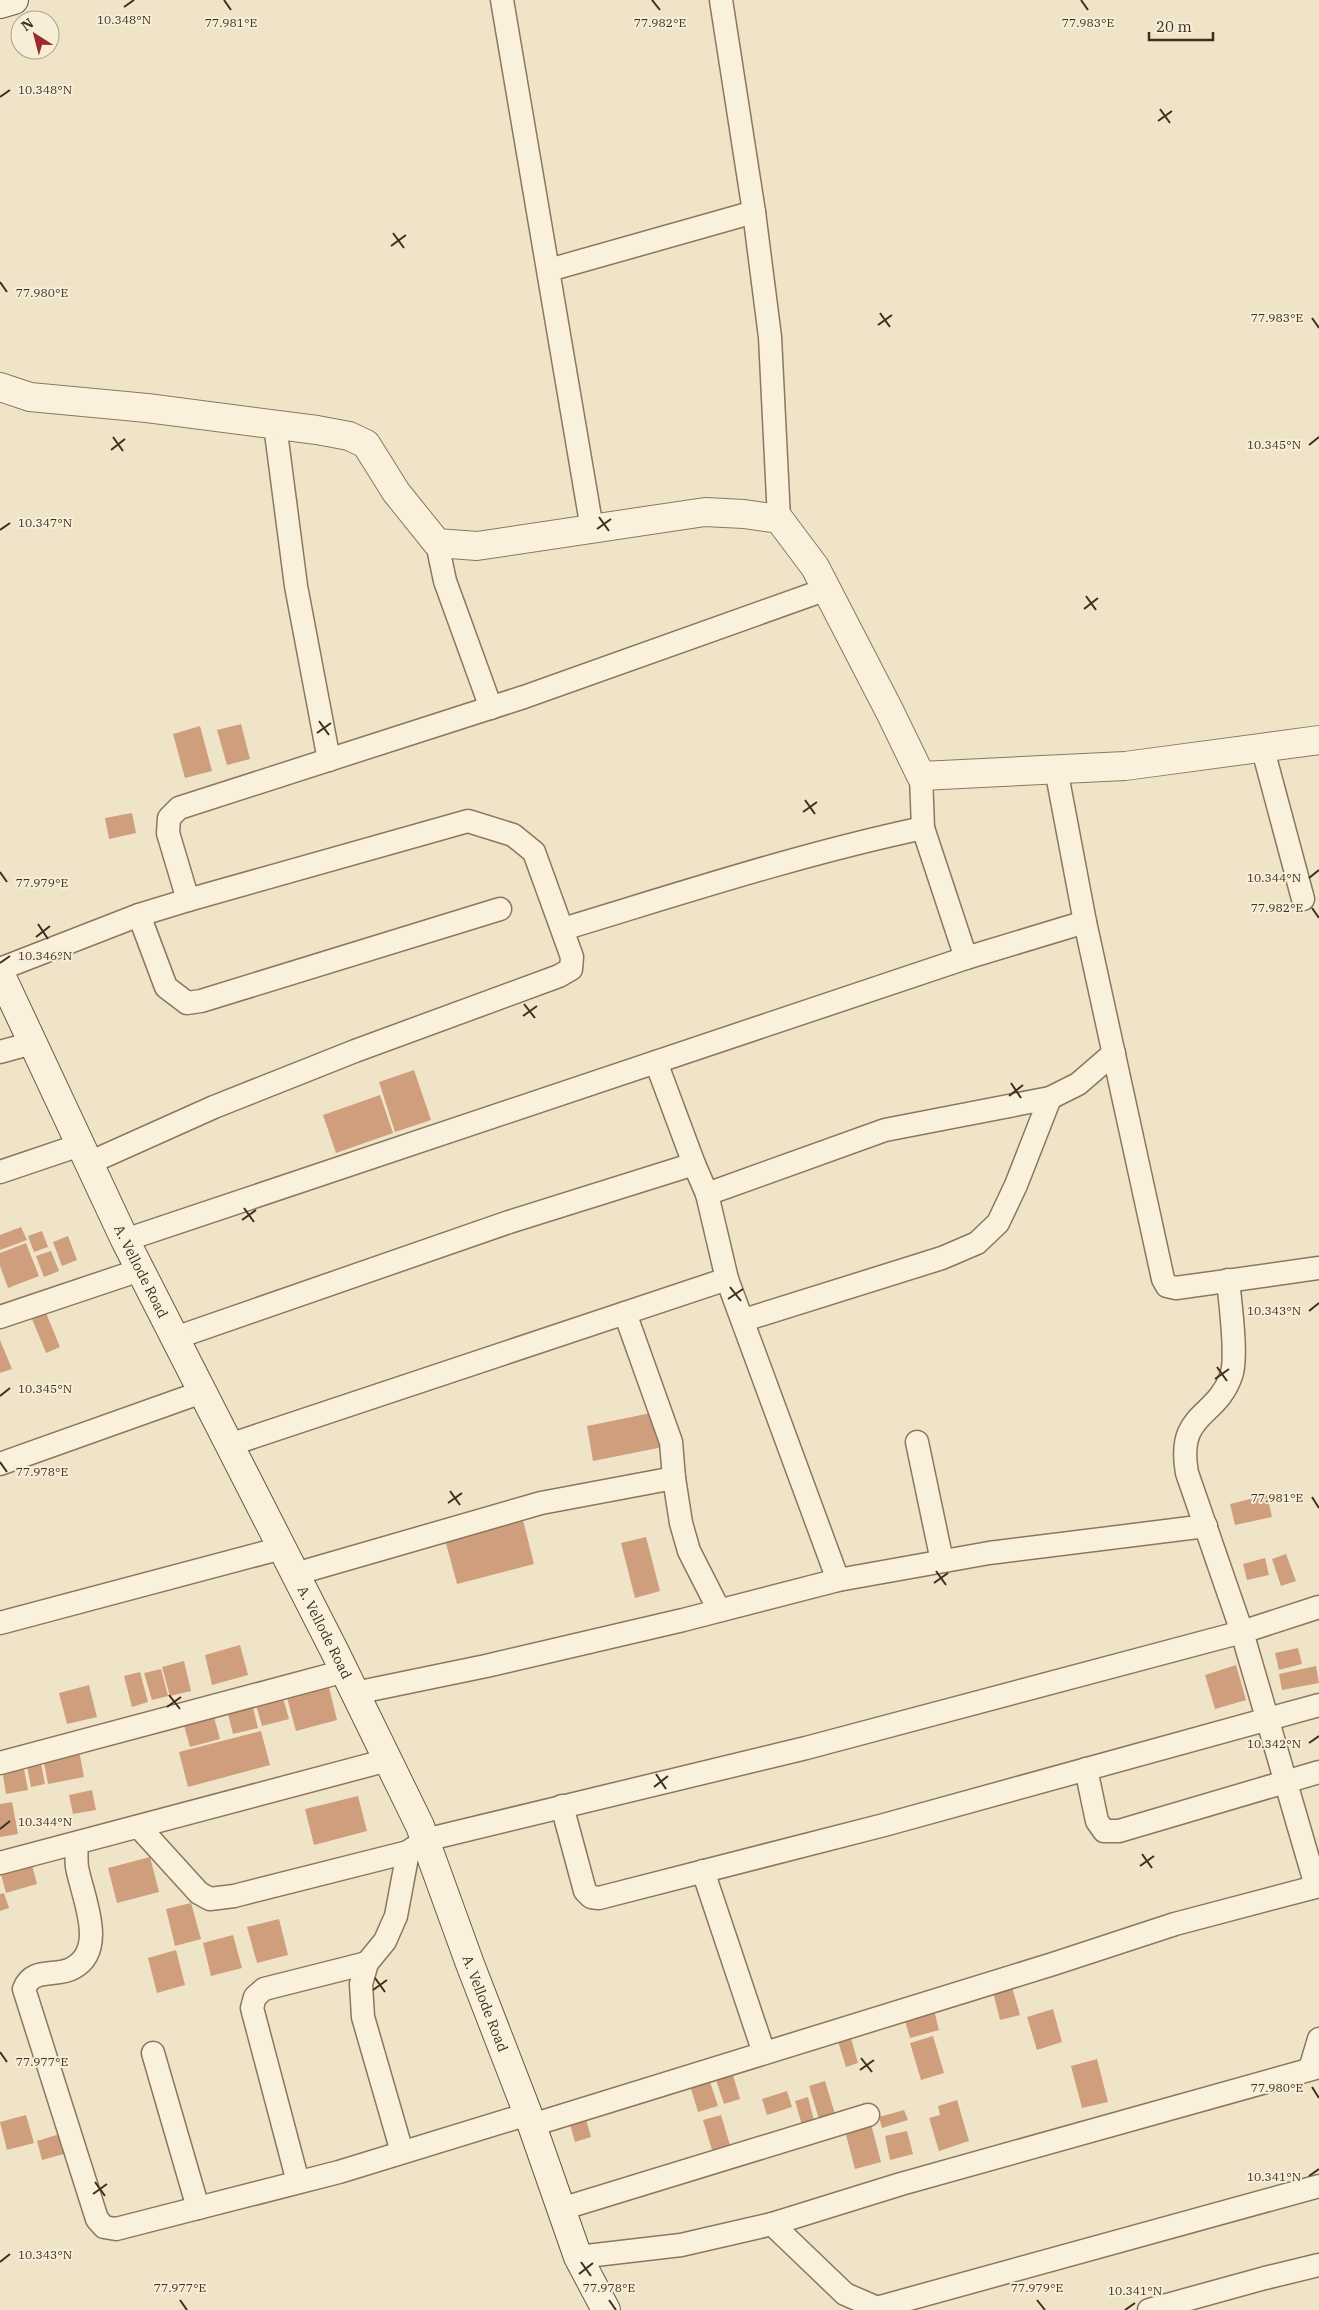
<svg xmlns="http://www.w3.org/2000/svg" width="1319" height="2310" font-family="'IBM Plex Serif',serif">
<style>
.building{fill:#cf9f7d}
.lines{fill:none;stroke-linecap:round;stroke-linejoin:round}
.minor-casing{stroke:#8d765c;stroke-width:25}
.tertiary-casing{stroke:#8d765c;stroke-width:30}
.secondary-casing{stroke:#6f573f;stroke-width:30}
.minor{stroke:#faf1dc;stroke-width:22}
.tertiary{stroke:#faf1dc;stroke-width:28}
.secondary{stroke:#faf1dc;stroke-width:28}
.ticks{fill:none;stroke:#3d2e20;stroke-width:2}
.labels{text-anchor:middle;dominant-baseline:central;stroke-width:4;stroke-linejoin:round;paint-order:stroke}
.street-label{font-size:14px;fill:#3d2e20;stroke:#f7eed8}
.ticks-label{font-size:12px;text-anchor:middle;fill:#3d2e20;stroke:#f7eed8;stroke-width:4;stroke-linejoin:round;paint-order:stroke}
</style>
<rect width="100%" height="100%" fill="#f0e4c8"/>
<!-- building -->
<g class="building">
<polygon points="241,724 250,759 227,765 217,730"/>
<polygon points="200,726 212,771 185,778 173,734"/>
<polygon points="132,813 136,833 109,839 105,818"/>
<polygon points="414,1070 431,1120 395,1132 379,1082"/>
<polygon points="380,1095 393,1133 336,1153 323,1115"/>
<polygon points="21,1227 27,1240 0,1250 0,1235"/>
<polygon points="42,1231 48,1247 34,1252 28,1236"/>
<polygon points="68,1236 77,1260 62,1266 53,1242"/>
<polygon points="26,1243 39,1276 8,1288 0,1266 0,1253"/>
<polygon points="51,1251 59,1271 44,1277 36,1256"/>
<polygon points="44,1308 60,1347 46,1353 30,1314"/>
<polygon points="0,1340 12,1369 0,1373"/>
<polygon points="656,1412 663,1447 593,1461 587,1426"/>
<polygon points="1267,1495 1272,1517 1235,1525 1230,1504"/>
<polygon points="522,1516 534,1564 457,1584 444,1536"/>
<polygon points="646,1537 660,1591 635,1598 621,1543"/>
<polygon points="1286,1554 1296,1581 1281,1586 1272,1559"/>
<polygon points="1265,1558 1269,1575 1247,1580 1243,1564"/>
<polygon points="240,1645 248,1675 212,1685 205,1655"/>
<polygon points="1298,1648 1302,1664 1279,1670 1275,1653"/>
<polygon points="184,1661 191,1691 170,1696 162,1667"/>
<polygon points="1236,1665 1246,1700 1215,1709 1205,1675"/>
<polygon points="1316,1666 1319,1683 1282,1690 1279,1674"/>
<polygon points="161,1669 168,1696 152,1700 144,1673"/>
<polygon points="140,1672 148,1702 132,1707 124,1676"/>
<polygon points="328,1683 337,1720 296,1731 286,1694"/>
<polygon points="89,1685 97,1717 67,1724 59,1693"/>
<polygon points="281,1691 289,1719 262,1726 254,1698"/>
<polygon points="251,1699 258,1728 233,1734 226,1706"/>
<polygon points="212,1710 220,1739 190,1747 182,1718"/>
<polygon points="261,1731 270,1765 188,1787 179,1752"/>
<polygon points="79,1751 84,1777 48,1784 43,1758"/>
<polygon points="41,1763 45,1784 31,1787 27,1766"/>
<polygon points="23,1764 28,1790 6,1794 2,1769"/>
<polygon points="92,1790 96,1810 73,1814 69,1795"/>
<polygon points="358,1796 367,1831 314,1845 305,1809"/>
<polygon points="12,1802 18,1834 0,1837 0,1804"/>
<polygon points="30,1857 37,1884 6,1893 0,1871"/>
<polygon points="150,1857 159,1892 117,1903 108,1868"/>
<polygon points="4,1893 9,1908 0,1911 0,1894"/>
<polygon points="191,1903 201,1939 175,1946 166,1909"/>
<polygon points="279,1919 288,1955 257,1963 247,1927"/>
<polygon points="233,1935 242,1968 211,1976 203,1943"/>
<polygon points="176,1950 185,1985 157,1993 148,1958"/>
<polygon points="1012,1987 1020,2015 1000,2020 993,1992"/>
<polygon points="933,2006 939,2030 910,2038 903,2014"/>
<polygon points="1053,2009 1062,2042 1037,2050 1027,2017"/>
<polygon points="849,2031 858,2063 846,2067 836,2035"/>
<polygon points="933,2036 944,2073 921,2080 910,2043"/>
<polygon points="1097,2059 1108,2102 1082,2108 1071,2066"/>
<polygon points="731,2068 740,2099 724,2104 714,2074"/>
<polygon points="709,2079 718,2106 698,2112 690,2085"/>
<polygon points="825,2081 835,2114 819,2119 809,2086"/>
<polygon points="787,2091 792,2107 767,2115 762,2099"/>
<polygon points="808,2097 814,2121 802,2125 795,2101"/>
<polygon points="957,2100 969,2141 939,2151 929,2118 940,2115 938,2106"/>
<polygon points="904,2110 908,2120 882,2128 879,2117"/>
<polygon points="26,2115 34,2143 7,2150 0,2122"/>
<polygon points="721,2115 730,2145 712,2150 703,2120"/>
<polygon points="585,2116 591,2137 575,2142 569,2121"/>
<polygon points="870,2120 881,2162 855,2169 844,2127"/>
<polygon points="907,2131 913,2154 890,2160 885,2136"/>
<polygon points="66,2132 71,2152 42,2160 37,2141"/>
</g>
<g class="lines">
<!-- minor casing -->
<g class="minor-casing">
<g id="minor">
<polyline points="502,0 592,529"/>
<polyline points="721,0 754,212 770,337 779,519"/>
<polyline points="549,270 754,212"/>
<polyline points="275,425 296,586 329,760"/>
<polyline points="437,543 445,581 491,708"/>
<polyline points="1262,746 1303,899"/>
<polyline points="1056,769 1085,922 1163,1279 1167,1286 1176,1288 1319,1268"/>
<polyline points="923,828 966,958"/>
<polyline points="188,900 168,833 169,818 179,808 524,697 827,589"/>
<polyline points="139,915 166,987 187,1003 201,1001 500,909"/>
<path d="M 563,929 C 682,893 801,854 923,828 L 921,776"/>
<polyline points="0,969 139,915 188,900 468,821 513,835 534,852 572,957 571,969 559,976 355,1051 214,1107 89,1163"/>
<polyline points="0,1052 33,1043"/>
<polyline points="656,1062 694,1164"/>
<polyline points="0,1172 80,1145"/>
<polyline points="707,1194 727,1279 838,1580"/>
<polyline points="125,1240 966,958 1085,922"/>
<path d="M 1228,1280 C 1230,1302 1238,1358 1231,1376 C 1216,1419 1176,1412 1187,1473 L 1242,1632 L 1316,1886"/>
<polyline points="625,1313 671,1442 674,1478"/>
<polyline points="0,1317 140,1270"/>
<polyline points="744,1320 942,1258 977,1243 998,1223 1016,1185 1050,1098"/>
<polyline points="175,1338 509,1222 694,1164 707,1194 885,1130 1050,1098 1078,1084 1114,1053"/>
<polyline points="917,1442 942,1561"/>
<polyline points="229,1445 727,1279"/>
<polyline points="0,1464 202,1392"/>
<polyline points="295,1574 541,1503 674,1478 681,1523 689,1551 719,1610"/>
<polyline points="0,1623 282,1548"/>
<polyline points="355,1693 486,1666 683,1620 838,1580 989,1553 1206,1526"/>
<polyline points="0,1763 345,1671"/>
<polyline points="1086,1769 1097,1821 1104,1831 1119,1831 1319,1772"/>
<polyline points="562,1806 585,1891 591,1897 599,1898 884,1825 1319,1705"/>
<polyline points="139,1827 199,1893 210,1899 234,1896 408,1852"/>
<path d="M 76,1844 C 77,1852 76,1860 77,1867 C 82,1896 108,1949 73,1968 C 56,1978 33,1966 24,1989 L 97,2219 L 104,2227 L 116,2229 L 339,2172 L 528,2114"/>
<polyline points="0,1863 388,1760"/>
<polyline points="703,1871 764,2053"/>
<polyline points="153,2053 198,2208"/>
<polyline points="1310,2069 1319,2039"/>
<polyline points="532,2125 1053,1964 1175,1924 1319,1886"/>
<polyline points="402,2152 363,2017 361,1984 367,1963 385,1941 396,1916 408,1852 425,1840 806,1748 1242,1632 1319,1607"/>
<polyline points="298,2182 252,2008 255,1997 264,1989 367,1963"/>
<polyline points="561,2209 868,2115"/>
<polyline points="772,2224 845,2294 882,2310"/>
<polyline points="578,2257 681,2245 772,2224 901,2184 1319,2067"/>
<polyline points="880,2307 1319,2186"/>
<polyline points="1149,2310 1265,2278 1319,2265"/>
</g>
</g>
<!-- tertiary casing -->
<g class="tertiary-casing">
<polyline id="tertiary" points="0,387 30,397 147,408 317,430 349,436 366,444 396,492 437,543 477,546 705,512 744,514 779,519 815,567 890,712 921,776 1125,766 1319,740"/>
</g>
<!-- secondary casing -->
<g class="secondary-casing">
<g id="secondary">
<polyline points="0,4 14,0"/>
<path id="s1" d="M 0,973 L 125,1240 L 335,1652 L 420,1826 L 470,1964 L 528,2114 L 578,2257 L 606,2310"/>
</g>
</g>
<!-- minor -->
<use href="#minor" class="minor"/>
<!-- tertiary -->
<use href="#tertiary" class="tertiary"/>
<!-- secondary -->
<use href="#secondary" class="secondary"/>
</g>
<!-- ticks -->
<path class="ticks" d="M 224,0 L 231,10M 652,0 L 660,10M 1081,0 L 1088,10M 124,7 L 134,0M 0,97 L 10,90M 1160,109 L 1170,123M 1158,121 L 1172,111M 393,233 L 404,248M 391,246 L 406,235M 0,282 L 7,292M 880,313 L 890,327M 1312,318 L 1319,328M 878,325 L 892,315M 113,437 L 123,451M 1309,445 L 1319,437M 111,450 L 125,439M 599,517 L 609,531M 597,529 L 611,519M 0,530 L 10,523M 1086,596 L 1096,610M 1084,609 L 1098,598M 319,721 L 329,735M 317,733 L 331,723M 805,800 L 815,814M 803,812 L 817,802M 0,872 L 7,882M 1309,878 L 1319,870M 1312,908 L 1319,918M 38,924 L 48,939M 36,937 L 50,926M 0,963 L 10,956M 524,1004 L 535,1018M 523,1016 L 537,1006M 1011,1083 L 1021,1098M 1009,1096 L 1023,1085M 244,1208 L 254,1222M 242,1220 L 256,1210M 730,1287 L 741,1301M 728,1299 L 743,1289M 1309,1311 L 1319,1303M 1217,1367 L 1227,1381M 1215,1379 L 1229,1369M 0,1396 L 10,1388M 0,1462 L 7,1472M 450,1491 L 460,1505M 1312,1497 L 1319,1508M 448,1503 L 462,1493M 936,1571 L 946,1585M 934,1583 L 948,1573M 169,1695 L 180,1709M 167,1707 L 181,1697M 1309,1743 L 1319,1736M 656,1774 L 666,1789M 654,1787 L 668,1776M 0,1829 L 10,1821M 1142,1854 L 1152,1868M 1140,1866 L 1154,1856M 375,1978 L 385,1992M 373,1990 L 387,1980M 0,2052 L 7,2062M 861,2058 L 872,2072M 860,2070 L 874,2060M 1312,2087 L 1319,2098M 1309,2176 L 1319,2169M 95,2182 L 105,2196M 93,2194 L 107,2184M 0,2262 L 10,2254M 581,2262 L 591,2276M 579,2274 L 593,2263M 180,2300 L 187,2310M 609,2300 L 616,2310M 1037,2300 L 1045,2310M 1125,2310 L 1135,2303"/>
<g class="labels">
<!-- street labels -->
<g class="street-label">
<text stroke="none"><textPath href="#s1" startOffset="330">A. Vellode Road</textPath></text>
<text stroke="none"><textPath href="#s1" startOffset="735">A. Vellode Road</textPath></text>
<text stroke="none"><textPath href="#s1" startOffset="1140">A. Vellode Road</textPath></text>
</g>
</g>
<g class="ticks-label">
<text x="124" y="24">10.348°N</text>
<text x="231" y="27">77.981°E</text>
<text x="660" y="27">77.982°E</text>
<text x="1088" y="27">77.983°E</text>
<text x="45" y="94">10.348°N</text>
<text x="42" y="297">77.980°E</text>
<text x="1277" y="322">77.983°E</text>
<text x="1274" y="449">10.345°N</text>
<text x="45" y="527">10.347°N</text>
<text x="1274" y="882">10.344°N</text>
<text x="42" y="887">77.979°E</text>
<text x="1277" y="912">77.982°E</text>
<text x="45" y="960">10.346°N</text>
<text x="1274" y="1315">10.343°N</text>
<text x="45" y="1393">10.345°N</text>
<text x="42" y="1476">77.978°E</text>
<text x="1277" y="1502">77.981°E</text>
<text x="1274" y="1748">10.342°N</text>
<text x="45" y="1826">10.344°N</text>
<text x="42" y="2066">77.977°E</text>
<text x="1277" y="2092">77.980°E</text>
<text x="1274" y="2181">10.341°N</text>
<text x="45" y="2259">10.343°N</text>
<text x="180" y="2292">77.977°E</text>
<text x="609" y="2292">77.978°E</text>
<text x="1037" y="2292">77.979°E</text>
<text x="1135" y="2295">10.341°N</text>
</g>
<!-- north arrow -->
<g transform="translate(35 35) rotate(324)"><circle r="24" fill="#f7eed8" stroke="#ada18e"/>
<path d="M0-4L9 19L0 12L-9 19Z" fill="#9e2a2b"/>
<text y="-8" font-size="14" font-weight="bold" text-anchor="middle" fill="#3d2e20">N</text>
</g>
<!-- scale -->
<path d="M1149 32v8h64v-8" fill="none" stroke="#3d2e20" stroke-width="2.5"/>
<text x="1156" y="32" font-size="15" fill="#3d2e20" stroke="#f7eed8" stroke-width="4" paint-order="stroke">20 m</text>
</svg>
